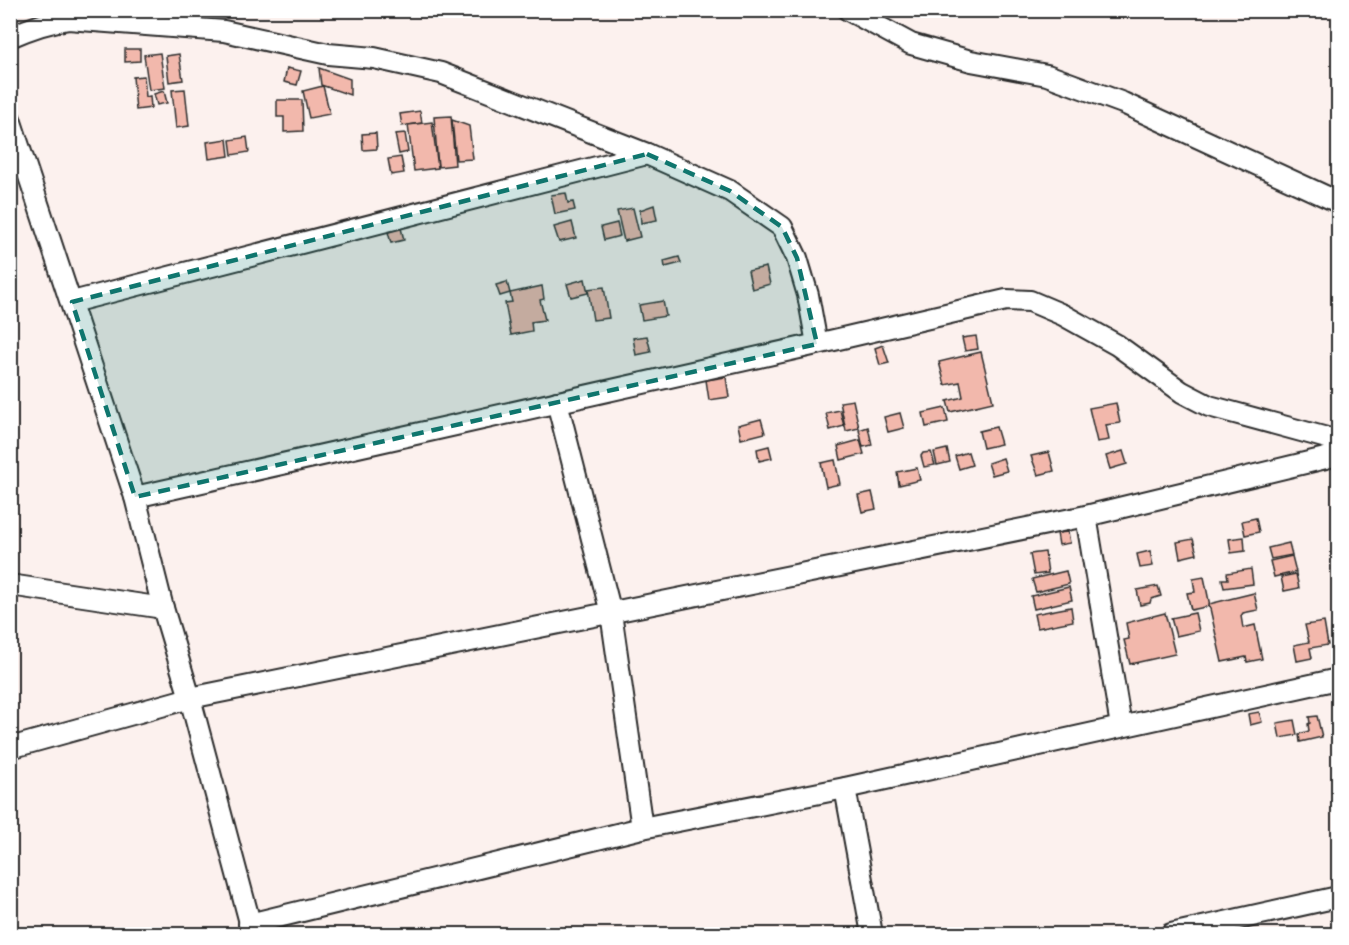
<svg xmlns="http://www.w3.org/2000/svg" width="1349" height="945" font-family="'Gochi Hand',sans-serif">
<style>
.building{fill:#f2b8ac;stroke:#2b2b2b;stroke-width:1.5}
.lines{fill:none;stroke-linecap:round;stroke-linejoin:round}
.street-casing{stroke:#2b2b2b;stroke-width:24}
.street{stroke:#fff;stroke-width:20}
.marked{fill:#0f766e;fill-opacity:0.2;stroke:#0f766e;stroke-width:4.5;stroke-dasharray:12 8;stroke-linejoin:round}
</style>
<rect width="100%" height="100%" fill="#fcf1ee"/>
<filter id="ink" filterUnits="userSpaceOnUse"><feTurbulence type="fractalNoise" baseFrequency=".0167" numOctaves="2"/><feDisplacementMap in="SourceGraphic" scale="12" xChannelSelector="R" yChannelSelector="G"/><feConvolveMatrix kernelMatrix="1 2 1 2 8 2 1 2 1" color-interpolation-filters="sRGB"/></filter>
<g filter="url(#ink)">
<!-- building -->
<g class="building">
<polygon points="125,49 140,49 140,61 125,62"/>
<polygon points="160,53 165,88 149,90 144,55"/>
<polygon points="179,54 183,80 169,82 166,56"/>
<polygon points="287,68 301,71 297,85 284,82"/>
<polygon points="319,68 350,79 350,95 321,85"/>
<polygon points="144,76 146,97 150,96 151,108 136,110 133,77"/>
<polygon points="323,86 330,114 309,118 303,91"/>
<polygon points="185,89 189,126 176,128 172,90"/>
<polygon points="164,91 167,103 157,105 154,94"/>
<polygon points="277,100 302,100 303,131 284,132 284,117 277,117"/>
<polygon points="420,111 422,123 402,126 400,114"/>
<polygon points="451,116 455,165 438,167 434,117"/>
<polygon points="452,120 469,126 473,159 456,160"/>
<polygon points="432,122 438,168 414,171 408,125"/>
<polygon points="376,133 377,149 363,150 362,134"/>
<polygon points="405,133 408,152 399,154 395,134"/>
<polygon points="247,137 249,152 232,155 230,140"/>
<polygon points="227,139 229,156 209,159 207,142"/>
<polygon points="401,157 404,173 391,175 388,159"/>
<polygon points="566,193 568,203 573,202 575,210 555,214 551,195"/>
<polygon points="654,205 657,220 641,223 640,210"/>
<polygon points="633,208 640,237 624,241 617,211"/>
<polygon points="572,222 576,238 559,242 554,227"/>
<polygon points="617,223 620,236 604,240 601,227"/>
<polygon points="401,228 404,240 391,243 388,232"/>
<polygon points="679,257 681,263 665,267 664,261"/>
<polygon points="766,267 770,284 752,289 748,271"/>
<polygon points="585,279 588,293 571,297 567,284"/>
<polygon points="507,282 510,293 500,296 496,285"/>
<polygon points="542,286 544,299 540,300 545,320 531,322 532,331 511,335 505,303 512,302 510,293"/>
<polygon points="604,287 609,318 593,320 588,289"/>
<polygon points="663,301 666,316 642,320 639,305"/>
<polygon points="647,336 651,352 636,355 633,338"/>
<polygon points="976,336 978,349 965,351 962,338"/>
<polygon points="883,345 889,363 880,365 875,348"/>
<polygon points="981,352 993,402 950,412 947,401 963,397 960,382 945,385 939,362"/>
<polygon points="726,377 729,397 709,400 706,380"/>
<polygon points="853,400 859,428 846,431 840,402"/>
<polygon points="1116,403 1120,423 1106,425 1109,440 1097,442 1089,408"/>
<polygon points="945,408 948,422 926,427 923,413"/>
<polygon points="840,410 844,426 830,430 826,413"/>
<polygon points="900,413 904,428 888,432 884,417"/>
<polygon points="761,419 765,433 741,439 738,425"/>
<polygon points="868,427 872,445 863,447 859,430"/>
<polygon points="996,427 1001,444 983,448 979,431"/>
<polygon points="860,440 864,454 841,460 838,446"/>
<polygon points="769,446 772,458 759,461 757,449"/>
<polygon points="947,449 950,462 937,465 934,452"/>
<polygon points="1123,451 1127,464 1110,469 1106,456"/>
<polygon points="931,452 935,465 924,467 921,456 923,453"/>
<polygon points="968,452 972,465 959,469 955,456"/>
<polygon points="1049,452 1054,471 1038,475 1031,456"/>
<polygon points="1003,458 1007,471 992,475 988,463"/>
<polygon points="835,460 840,484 826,487 821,463"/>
<polygon points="917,468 920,480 899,485 897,472"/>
<polygon points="872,492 876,509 862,512 858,495"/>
<polygon points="1256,518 1259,532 1245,535 1242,521"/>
<polygon points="1068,532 1070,543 1059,545 1057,533"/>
<polygon points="1244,537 1245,551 1231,553 1229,539"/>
<polygon points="1193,539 1197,554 1180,558 1177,542"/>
<polygon points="1289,543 1292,555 1271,559 1268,548"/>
<polygon points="1150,551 1153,566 1140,568 1137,554"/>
<polygon points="1045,552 1048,573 1034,575 1030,554"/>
<polygon points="1292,556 1296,572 1274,577 1270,561"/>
<polygon points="1251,569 1253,584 1224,588 1222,579 1228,579 1227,573"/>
<polygon points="1066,571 1069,584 1036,592 1032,579"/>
<polygon points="1296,574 1299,588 1284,591 1281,577"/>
<polygon points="1204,577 1210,606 1191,610 1187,593 1195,592 1193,579"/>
<polygon points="1158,586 1161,596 1151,599 1150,603 1140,605 1137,590"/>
<polygon points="1069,587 1072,600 1034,609 1031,596"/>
<polygon points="1254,593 1258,610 1243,613 1241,616 1243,628 1255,625 1262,659 1247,662 1246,657 1222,662 1209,604"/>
<polygon points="1071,607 1073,621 1037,628 1034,614"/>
<polygon points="1165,613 1175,654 1130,664 1124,640 1129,639 1126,623"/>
<polygon points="1195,613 1199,631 1176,636 1171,618"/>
<polygon points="1324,622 1328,645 1310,648 1312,658 1297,661 1294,645 1309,642 1305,625"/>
<polygon points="1259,712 1262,722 1250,725 1248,714"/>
<polygon points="1317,716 1322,737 1300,742 1299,734 1309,731 1308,724 1310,723 1309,717"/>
<polygon points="1294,720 1297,735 1280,738 1277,723"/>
</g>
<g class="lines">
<!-- street casing -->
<g class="street-casing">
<g id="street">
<polyline points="848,10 911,44 971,61 1047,75 1123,103 1338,202"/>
<path d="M 10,37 C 30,28 47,22 68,19 L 224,31 L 328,54 L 374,58 L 441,73 L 647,154 L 730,191 L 782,227 L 797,258 L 808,295 L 817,344"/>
<polyline points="10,119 135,497 163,608 190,698 253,934"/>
<polyline points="72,302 647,154"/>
<polyline points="557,402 611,613 642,828"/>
<polyline points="135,497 817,344 1006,300 1030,301 1063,315 1117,345 1182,392 1209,406 1338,441"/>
<polyline points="1086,516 1121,726"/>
<polyline points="10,585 163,608"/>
<polyline points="10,748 190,698 1086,516 1338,455"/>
<polyline points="845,788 872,934"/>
<polyline points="249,924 642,828 845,788 1338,679"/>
<polyline points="1171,934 1338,897"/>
</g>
</g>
<!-- street -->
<use href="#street" class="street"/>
</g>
</g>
<!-- marked area -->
<path class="marked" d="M 647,154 L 730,191 L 782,227 L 797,258 L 817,344 L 135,497 L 72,302 Z"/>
<!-- margin -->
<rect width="1349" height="945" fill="none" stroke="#fff" stroke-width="36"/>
<rect x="18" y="18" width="1313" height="909" fill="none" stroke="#2b2b2b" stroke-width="2" filter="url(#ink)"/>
</svg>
